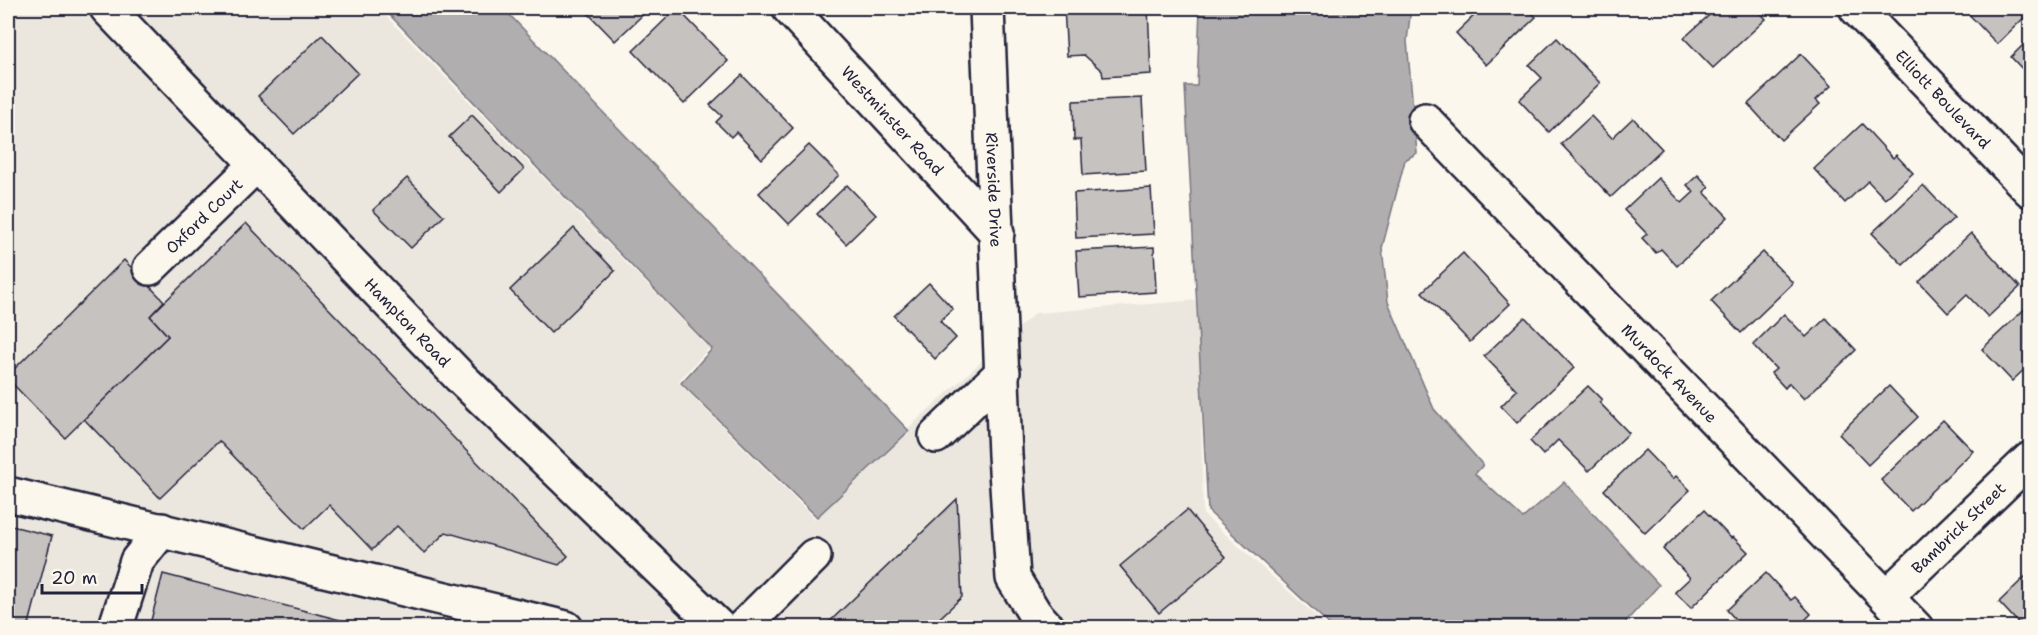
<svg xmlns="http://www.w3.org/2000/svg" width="2038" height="635" font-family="'Shantell Sans',sans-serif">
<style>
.built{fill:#ebe7df}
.water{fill:#b1aeb0;stroke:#787681;stroke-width:1.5}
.building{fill:#c6c2c0;stroke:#22223b;stroke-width:1.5}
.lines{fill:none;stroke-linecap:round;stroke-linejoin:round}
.minor-casing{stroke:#22223b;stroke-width:38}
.minor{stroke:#fbf7ec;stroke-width:33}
.labels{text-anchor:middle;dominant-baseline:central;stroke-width:4.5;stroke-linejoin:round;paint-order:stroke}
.street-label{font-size:16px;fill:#22223b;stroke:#fbf7ec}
</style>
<rect width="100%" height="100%" fill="#fbf7ec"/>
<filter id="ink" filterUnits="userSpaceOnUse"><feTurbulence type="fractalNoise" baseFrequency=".0167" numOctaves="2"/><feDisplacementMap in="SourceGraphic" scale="12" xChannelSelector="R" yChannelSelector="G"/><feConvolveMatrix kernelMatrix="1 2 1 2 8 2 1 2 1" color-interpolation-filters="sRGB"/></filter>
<g filter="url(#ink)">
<!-- built -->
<polygon class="built" points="8,8 378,8 709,348 678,382 815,519 908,428 1035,313 1199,300 1203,514 1328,627 8,627"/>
<!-- water -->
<g class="water">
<polygon points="383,8 503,8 909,431 817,517 681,383 712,349"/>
<polygon points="1200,8 1411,8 1407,41 1417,153 1405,160 1382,248 1388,302 1434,409 1483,465 1475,474 1523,518 1564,482 1659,585 1621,627 1332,627 1208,511 1185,86 1197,86"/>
</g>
<!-- building -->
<g class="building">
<polygon points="583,8 650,8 615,41"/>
<polygon points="677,8 728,61 684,104 633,51"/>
<polygon points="1064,8 1148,8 1151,74 1103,77 1102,71 1084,55 1067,56"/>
<polygon points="1482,8 1527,8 1536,17 1486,65 1456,33"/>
<polygon points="1717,8 1756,8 1766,19 1713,68 1684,38"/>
<polygon points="1963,8 2030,8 2030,12 1997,44"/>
<polygon points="322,35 358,73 294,134 258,96"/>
<polygon points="1557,38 1600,83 1549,132 1519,100 1542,78 1529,65"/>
<polygon points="2030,38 2030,69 2026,73 2011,57"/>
<polygon points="1801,54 1831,86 1816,100 1820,104 1781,140 1748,104"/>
<polygon points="742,75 793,128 762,159 736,132 731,137 716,122 722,116 710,105"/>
<polygon points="1142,98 1146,171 1083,175 1081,140 1074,140 1073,101"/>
<polygon points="472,115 524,169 501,192 449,137"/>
<polygon points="1591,116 1612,138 1633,118 1662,149 1611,197 1561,144"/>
<polygon points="1862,124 1893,158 1896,155 1913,173 1885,199 1868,181 1845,203 1814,169"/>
<polygon points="809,145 839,175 789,224 759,193"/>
<polygon points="1698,175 1709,187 1704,192 1728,217 1677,266 1661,249 1656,253 1642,238 1647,234 1624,210 1658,178 1682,203 1694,192 1687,185"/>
<polygon points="407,178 444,216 411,248 373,210"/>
<polygon points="847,185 876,215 846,244 817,214"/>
<polygon points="1923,185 1954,218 1903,265 1872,233"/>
<polygon points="1151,188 1154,234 1076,238 1074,193"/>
<polygon points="246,223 568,556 559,565 446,532 424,553 397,526 372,550 329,505 304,529 219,441 160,498 84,419 168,336 150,316"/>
<polygon points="574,228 615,271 551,333 510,290"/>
<polygon points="1971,233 2020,287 1988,317 1967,295 1948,313 1919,282"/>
<polygon points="1154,247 1156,292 1079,297 1076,251"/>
<polygon points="1763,252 1793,283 1741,333 1711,301"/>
<polygon points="1463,253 1510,304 1470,342 1422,292"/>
<polygon points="124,260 164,301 150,316 168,336 65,438 8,379 8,375"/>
<polygon points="929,283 953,309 940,321 956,338 935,359 894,316"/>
<polygon points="2030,304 2030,364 2012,381 1982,349"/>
<polygon points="1784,314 1806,337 1826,318 1856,350 1804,399 1789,383 1785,388 1771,373 1776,369 1753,345"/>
<polygon points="1525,317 1574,368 1517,423 1501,406 1517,390 1484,356"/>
<polygon points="1588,386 1602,400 1599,402 1629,433 1589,471 1558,440 1543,455 1530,441"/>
<polygon points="1889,386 1918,417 1868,465 1839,434"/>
<polygon points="1943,420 1973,451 1911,511 1881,480"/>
<polygon points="1645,450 1673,479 1676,476 1690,490 1645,533 1604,490"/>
<polygon points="957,499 962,597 929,628 823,628"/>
<polygon points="1187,510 1226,557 1159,613 1120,566"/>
<polygon points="1704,510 1731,538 1733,537 1748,552 1691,608 1675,592 1690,578 1663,549"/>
<polygon points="8,525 52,536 28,628 8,628"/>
<polygon points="2030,572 2030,628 2023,628 1999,602"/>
<polygon points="1766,573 1791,600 1795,597 1811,614 1797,628 1743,628 1727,610"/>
<polygon points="163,574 371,628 149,628"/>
</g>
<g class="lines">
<!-- minor casing -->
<g class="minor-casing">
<g id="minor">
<path id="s1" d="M 107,8 L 460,377 L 720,628"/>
<path id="s2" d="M 789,8 L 997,233"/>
<path id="s3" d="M 987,8 L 1005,455 L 1013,578 L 1035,614 L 1048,628"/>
<path id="s4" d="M 1856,8 L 2030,190"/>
<path id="s5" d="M 1425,120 L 1916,628"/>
<path id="s6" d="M 150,268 L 257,164"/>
<polyline points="936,436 1003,372"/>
<polyline points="8,494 566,628"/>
<path id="s7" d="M 1886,597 L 2030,459"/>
<polyline points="116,626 137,561 162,530"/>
<polyline points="742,628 814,556"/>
</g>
</g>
<!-- minor -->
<use href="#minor" class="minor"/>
</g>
</g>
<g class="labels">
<!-- street labels -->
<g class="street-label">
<text stroke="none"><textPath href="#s4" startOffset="126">Elliott Boulevard</textPath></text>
<text stroke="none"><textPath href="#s2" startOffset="153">Westminster Road</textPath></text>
<text stroke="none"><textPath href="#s3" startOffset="182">Riverside Drive</textPath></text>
<text stroke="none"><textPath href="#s6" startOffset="75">Oxford Court</textPath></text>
<text stroke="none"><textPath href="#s1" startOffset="435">Hampton Road</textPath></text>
<text stroke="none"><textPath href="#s5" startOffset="352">Murdock Avenue</textPath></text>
<text stroke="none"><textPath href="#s7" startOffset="100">Bambrick Street</textPath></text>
</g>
</g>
<!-- margin -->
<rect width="2038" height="635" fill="none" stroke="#fbf7ec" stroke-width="30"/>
<rect x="15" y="15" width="2008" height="605" fill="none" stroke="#22223b" stroke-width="2" filter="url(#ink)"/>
<!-- scale -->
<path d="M42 584v9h100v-9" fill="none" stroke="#22223b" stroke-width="3"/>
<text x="51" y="584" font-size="18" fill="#22223b" stroke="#fbf7ec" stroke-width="4.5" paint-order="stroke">20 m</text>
</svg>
